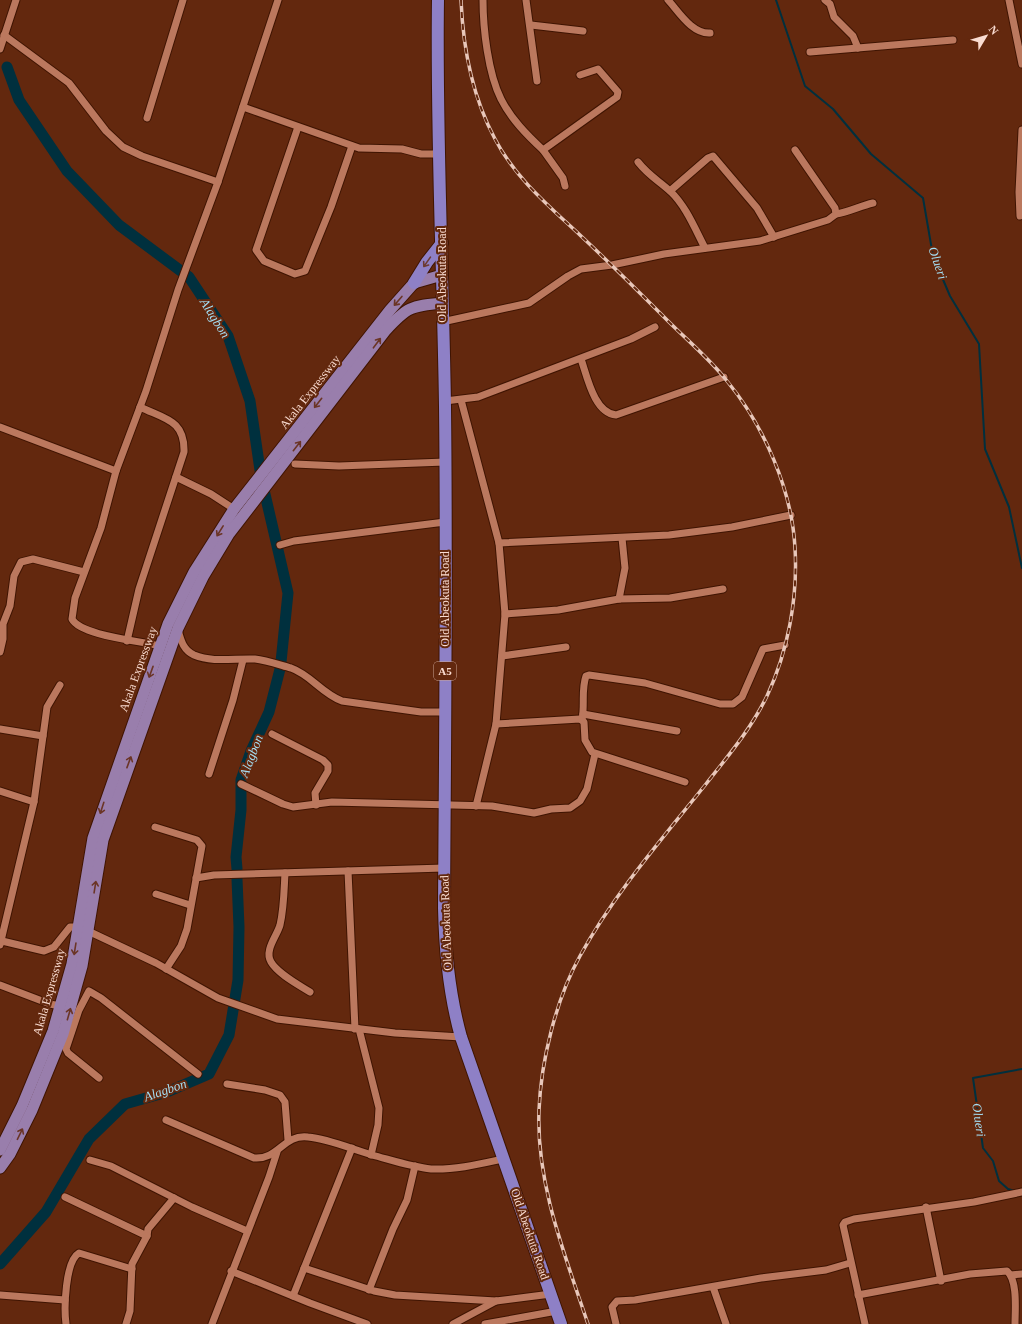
<svg xmlns="http://www.w3.org/2000/svg" width="1022" height="1324" font-family="Georgia,serif">
<style>
.lines{fill:none;stroke-linecap:round;stroke-linejoin:round}
.stream{stroke:#00303e;stroke-width:2}
.river{stroke:#00303e;stroke-width:11}
.minor-casing{stroke:#3f1402;stroke-width:9}
.primary-casing{stroke:#3f1402;stroke-width:13}
.trunk-casing{stroke:#3f1402;stroke-width:14}
.minor{stroke:#bb785e;stroke-width:7}
.primary{stroke:#997eac;stroke-width:11}
.trunk{stroke:#8e80c6;stroke-width:12}
.rail-casing{stroke:#e8c7ba;stroke-width:3.5}
.rail{stroke:#63280e;stroke-width:2;stroke-dasharray:6;stroke-linecap:butt}
.oneway{stroke:#6c3a33}
.oneway2{stroke:#6b3526}
.labels{text-anchor:middle;dominant-baseline:central;stroke-width:4;stroke-linejoin:round;paint-order:stroke}
.shield{fill:#63280e;stroke:#cda696;stroke-width:1}
.shield-label{font-size:11px;font-weight:bold;fill:#fadcd1}
.street-label{font-size:12px;fill:#fadcd1;stroke:#63280e}
.water-label{font-size:13px;font-style:italic;fill:#a4def3;stroke:#63280e}
</style>
<rect width="100%" height="100%" fill="#63280e"/>
<g class="lines">
<!-- stream -->
<g class="stream">
<polyline points="776,0 805,86 833,109 871,154 923,198 933,256 950,296 979,344 985,449 1009,507 1022,568"/>
<polyline points="1015,1191 1008,1189 999,1181 993,1161 983,1148 973,1078 1022,1069"/>
</g>
<!-- river -->
<g class="river">
<polyline points="7,67 19,100 67,171 119,225 189,277 228,336 250,401 261,477 288,593 281,662"/>
<polyline points="237,869 236,857 241,810 241,780 251,751 269,712 280,669"/>
<polyline points="0,1264 46,1212 89,1139 125,1104 167,1092 209,1074 229,1035 238,980 239,927 237,879"/>
</g>
<!-- minor casing -->
<g class="minor-casing">
<g id="minor">
<path d="M 483,0 C 483,28 488,73 501,99 C 511,119 527,135 543,150 L 617,97 L 618,92 L 598,69 L 580,75"/>
<polyline points="526,0 537,81"/>
<path d="M 668,0 C 679,12 692,34 710,33"/>
<polyline points="825,0 830,4 834,17 853,36 858,48"/>
<polyline points="1009,0 1022,64"/>
<polyline points="531,25 583,31"/>
<polyline points="4,35 69,83 106,131 123,147 142,156 218,182"/>
<polyline points="0,49 16,0"/>
<polyline points="810,52 953,40"/>
<polyline points="243,107 359,148 402,149 421,154 438,154"/>
<polyline points="147,118 183,0"/>
<polyline points="298,127 256,250 264,261 295,274 305,271 331,207 352,146"/>
<polyline points="543,150 563,178 565,186"/>
<path d="M 638,162 C 649,176 658,180 670,191 C 686,206 695,229 705,248"/>
<polyline points="670,191 708,158 713,156 757,208 774,237"/>
<path d="M 836,214 C 849,212 860,206 873,203"/>
<polyline points="1020,216 1019,192 1022,130"/>
<polyline points="442,322 529,303 568,276 581,269 612,265 664,254 760,241 828,220 836,214 835,208 795,150"/>
<path d="M 581,359 C 587,376 594,413 616,415 L 724,377"/>
<polyline points="461,400 499,543 505,614 496,724 476,806"/>
<polyline points="445,401 478,397 631,339 655,327"/>
<polyline points="0,427 116,471"/>
<polyline points="295,464 339,466 445,462"/>
<polyline points="176,477 211,494 234,509"/>
<polyline points="499,543 669,535 732,527 791,515"/>
<polyline points="280,545 294,541 445,522"/>
<polyline points="619,599 625,568 622,538"/>
<polyline points="505,614 558,610 619,599 670,598 723,589"/>
<path d="M 178,630 C 181,640 183,650 194,655 C 213,663 235,658 255,659 C 266,660 280,665 291,668 C 311,675 321,693 342,701 L 421,712 L 445,712"/>
<path d="M 127,641 L 139,589 L 184,452 C 185,420 165,419 140,407"/>
<path d="M 160,646 C 142,641 81,636 72,619 L 75,598 L 101,528 L 116,471 L 146,391 L 178,290 L 218,182 L 278,0"/>
<polyline points="0,652 3,639 3,624 10,606 14,576 21,562 33,559 84,572"/>
<polyline points="502,656 566,647"/>
<polyline points="583,714 677,731"/>
<path d="M 582,720 C 585,705 581,690 586,676 L 589,675 L 645,683 L 720,704 L 733,704 L 742,697 L 763,649 L 785,645"/>
<polyline points="496,724 580,719 584,722 585,740 592,752 685,782"/>
<polyline points="0,729 43,736"/>
<polyline points="272,734 323,760 328,765 328,771 315,793 316,805"/>
<polyline points="209,774 233,700 243,660"/>
<polyline points="241,784 283,804 293,807 332,802 492,806 534,813 551,809 570,808 580,801 587,789 595,754"/>
<polyline points="0,791 34,802"/>
<polyline points="155,827 197,840 202,846 187,929 181,946 166,969"/>
<polyline points="348,871 355,1029"/>
<path d="M 285,873 C 284,890 284,908 280,925 C 277,936 264,950 271,962 C 278,974 299,985 310,992"/>
<polyline points="196,878 214,875 444,868"/>
<polyline points="156,894 190,905"/>
<polyline points="88,931 156,963 218,998 277,1019 395,1033 461,1037"/>
<polyline points="2,941 44,951 54,947 70,927 78,927"/>
<polyline points="0,945 34,802 47,707 60,685"/>
<polyline points="0,985 50,1004 60,1006"/>
<polyline points="359,1029 379,1108 378,1125 371,1155"/>
<polyline points="99,1078 68,1053 66,1049 79,1010 89,991 101,998 198,1074"/>
<polyline points="227,1084 265,1090 280,1095 285,1102 288,1140"/>
<path d="M 166,1120 L 254,1158 C 279,1160 283,1134 308,1137 C 330,1139 351,1149 372,1155 C 391,1160 412,1167 431,1169 C 455,1170 480,1164 503,1159"/>
<polyline points="90,1160 111,1166 192,1207 247,1231"/>
<polyline points="65,1197 147,1236 148,1229 174,1198"/>
<polyline points="926,1207 941,1281"/>
<polyline points="304,1268 374,1291 395,1295 496,1301 551,1294"/>
<polyline points="231,1271 310,1303 367,1324"/>
<polyline points="1011,1275 1022,1274"/>
<polyline points="713,1287 726,1324"/>
<polyline points="369,1290 393,1229 407,1200 415,1166"/>
<polyline points="0,1295 65,1300"/>
<path d="M 858,1295 L 970,1274 L 1007,1271 C 1018,1281 1015,1310 1015,1324"/>
<polyline points="293,1296 352,1148"/>
<path d="M 66,1324 C 64,1309 65,1261 79,1253 L 132,1269"/>
<polyline points="126,1324 130,1311 132,1264 147,1236"/>
<polyline points="212,1324 269,1177 277,1152"/>
<polyline points="453,1324 496,1301"/>
<polyline points="485,1324 557,1311"/>
<polyline points="616,1324 612,1307 617,1301 635,1300 761,1278 826,1270 850,1263"/>
<polyline points="865,1324 843,1225 845,1222 854,1219 974,1202 1022,1192"/>
</g>
</g>
<!-- primary casing -->
<g class="primary-casing">
<g id="primary">
<polyline points="0,1150 22,1106 53,1031 72,964 93,838 168,624 194,572 234,509 390,310 414,283 442,275"/>
<path d="M 0,1168 L 10,1154 L 32,1110 L 63,1034 L 82,966 L 103,840 L 178,628 L 203,577 L 229,534 L 386,330 C 407,307 411,306 442,303"/>
</g>
</g>
<!-- trunk casing -->
<g class="trunk-casing">
<g id="trunk">
<path d="M 438,0 C 436,135 443,271 445,406 C 447,573 445,741 444,908 C 445,953 449,994 461,1037 L 561,1324"/>
<polyline points="414,283 427,262 442,243"/>
</g>
</g>
<!-- minor -->
<use href="#minor" class="minor"/>
<!-- primary -->
<use href="#primary" class="primary"/>
<!-- trunk -->
<use href="#trunk" class="trunk"/>
<!-- rail casing -->
<g class="rail-casing">
<path id="rail" d="M 461,0 C 463,49 472,96 495,139 C 515,178 550,207 581,236 C 611,264 639,292 668,321 C 688,341 710,359 727,381 C 764,426 792,490 795,548 C 798,598 788,651 767,696 C 751,729 728,756 706,784 C 662,839 614,894 580,956 C 556,999 541,1061 539,1110 C 536,1184 565,1255 588,1324"/>
</g>
<!-- rail -->
<use href="#rail" class="rail"/>
</g>
<!-- one-way arrows -->
<defs><path id="oneway-shaft" d="M-6 0H5M1.5-3L5.5 0L1.5 3" fill="none" stroke-width="1.6" stroke-linecap="round" stroke-linejoin="round"/></defs>
<use class="oneway" href="#oneway-shaft" transform="translate(427 262) rotate(125)"/>
<g class="oneway2">
<use href="#oneway-shaft" transform="translate(398 301) rotate(131)"/>
<use href="#oneway-shaft" transform="translate(377 343) rotate(-53)"/>
<use href="#oneway-shaft" transform="translate(318 403) rotate(128)"/>
<use href="#oneway-shaft" transform="translate(297 446) rotate(-52)"/>
<use href="#oneway-shaft" transform="translate(220 531) rotate(122)"/>
<use href="#oneway-shaft" transform="translate(151 672) rotate(110)"/>
<use href="#oneway-shaft" transform="translate(129 762) rotate(-70)"/>
<use href="#oneway-shaft" transform="translate(102 808) rotate(108)"/>
<use href="#oneway-shaft" transform="translate(95 887) rotate(-81)"/>
<use href="#oneway-shaft" transform="translate(75 949) rotate(99)"/>
<use href="#oneway-shaft" transform="translate(69 1014) rotate(-74)"/>
<use href="#oneway-shaft" transform="translate(20 1134) rotate(-64)"/>
</g>
<g class="labels">
<!-- shield labels -->
<rect class="shield" x="434" y="662" width="22" height="18" rx="3"/>
<g class="shield-label">
<text x="445" y="671">A5</text>
</g>
<!-- street labels -->
<g class="street-label">
<text transform="translate(442 275) rotate(-90)">Old Abeokuta Road</text>
<text transform="translate(310 392) rotate(-52)">Akala Expressway</text>
<text transform="translate(445 599) rotate(-90)">Old Abeokuta Road</text>
<text transform="translate(138 669) rotate(-70)">Akala Expressway</text>
<text transform="translate(446 923) rotate(-92)">Old Abeokuta Road</text>
<text transform="translate(49 992) rotate(-74)">Akala Expressway</text>
<text transform="translate(530 1234) rotate(71)">Old Abeokuta Road</text>
</g>
<!-- water labels -->
<g class="water-label">
<text transform="translate(938 263) rotate(71)">Olueri</text>
<text transform="translate(215 318) rotate(58)">Alagbon</text>
<text transform="translate(251 756) rotate(-69)">Alagbon</text>
<text transform="translate(165 1090) rotate(-19)">Alagbon</text>
<text transform="translate(979 1120) rotate(82)">Olueri</text>
</g>
</g>
<!-- north arrow -->
<g transform="translate(986 36) rotate(52)" stroke="#63280e" stroke-width="3" paint-order="stroke">
<path d="M0-3L7 15L0 10L-7 15Z" fill="#fadcd1"/>
<text y="-6" font-size="11" font-weight="bold" text-anchor="middle" fill="#fadcd1">N</text>
</g>
</svg>
